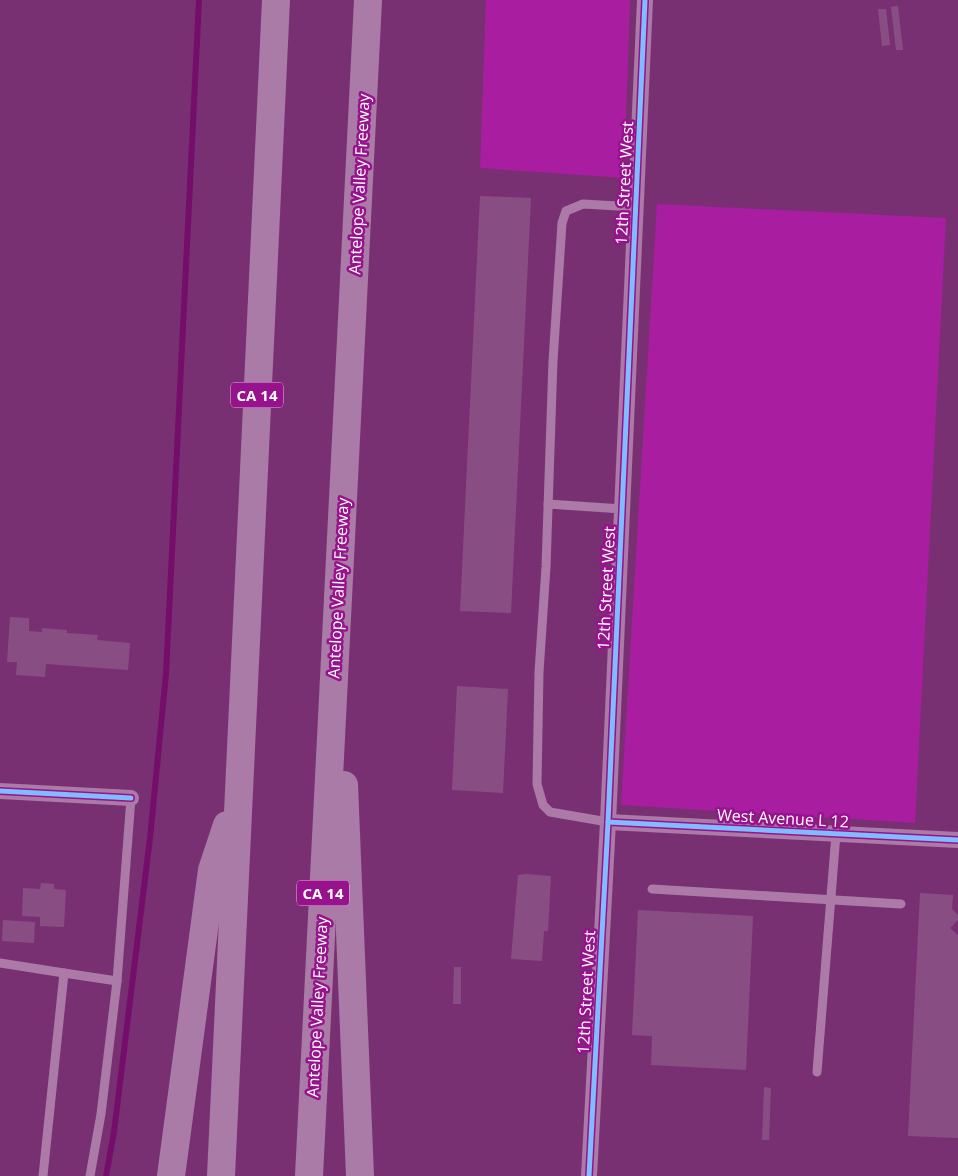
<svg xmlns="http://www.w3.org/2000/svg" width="958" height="1176" font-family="'Open Sans',sans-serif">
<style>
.green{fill:#a91da0}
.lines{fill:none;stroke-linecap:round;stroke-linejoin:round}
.stream{stroke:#740e6a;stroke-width:6}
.building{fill:#884e84}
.service{stroke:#ab7aa7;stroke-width:9}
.minor{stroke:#ab7aa7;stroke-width:16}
.motorway{stroke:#aa7ba6;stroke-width:28}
.cycleway-casing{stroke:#97128c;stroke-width:8}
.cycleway{stroke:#80bcff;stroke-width:5}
.labels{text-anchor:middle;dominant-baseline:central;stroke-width:5;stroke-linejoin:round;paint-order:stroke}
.shield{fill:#97128c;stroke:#e0b8dc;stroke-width:1}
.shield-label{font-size:15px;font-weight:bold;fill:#fff}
.street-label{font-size:16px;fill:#fff;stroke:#97128c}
</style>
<rect width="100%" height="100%" fill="#793073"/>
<!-- green -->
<g class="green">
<polygon points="486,0 630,0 624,178 480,168"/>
<polygon points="657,204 946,218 915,823 621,805"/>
</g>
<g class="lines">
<!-- stream -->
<polyline class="stream" points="106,1176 114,1132 150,838 166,674 199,0"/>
</g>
<!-- building -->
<g class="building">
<polygon points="898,6 903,50 896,50 891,7"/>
<polygon points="878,9 886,9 890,45 882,46"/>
<polygon points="480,196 531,198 511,613 460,611"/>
<polygon points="10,617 29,618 29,631 42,632 42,628 67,630 67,633 98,635 97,640 130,643 128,670 46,664 45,677 16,675 17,662 7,662"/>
<polygon points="457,686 508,689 503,793 452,790"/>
<polygon points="526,874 551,876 548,931 544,931 542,961 511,959 518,875"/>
<polygon points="41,883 54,884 54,889 66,890 64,927 40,926 40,917 22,916 23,888 40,889"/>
<polygon points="920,893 953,895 952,909 958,915 958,920 950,928 958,935 958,1138 908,1136"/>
<polygon points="638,910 753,916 746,1070 651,1065 652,1036 632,1035"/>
<polygon points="3,920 35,922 34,943 2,941"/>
<polygon points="454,967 461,967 461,1004 453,1004"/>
<polygon points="764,1087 771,1088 769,1140 762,1140"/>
</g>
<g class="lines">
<!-- service -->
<g class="service">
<polyline points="548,504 622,509"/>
<polyline points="608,822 550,812 543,805 537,784 539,672 546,567 553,361 562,223 566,211 583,204 635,207"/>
<polyline points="652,889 901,904"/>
<polyline points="0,963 64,973 43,1176"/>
<polyline points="64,973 117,981 131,798"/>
<polyline points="817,1072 836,834"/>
<polyline points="90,1176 101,1114 117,981"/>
</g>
<!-- minor -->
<g class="minor">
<polyline points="0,791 131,798"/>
<polyline points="608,822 958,840"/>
<polyline points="589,1176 608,822 645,0"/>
</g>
<!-- motorway -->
<g class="motorway">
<polyline points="344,785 360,1176"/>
<polyline points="171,1176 212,870 227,825"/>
<polyline points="221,1176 276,0"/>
<polyline points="309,1176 368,0"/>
</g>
<!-- cycleway casing -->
<g class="cycleway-casing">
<g id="cycleway">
<polyline points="0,791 131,798"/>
<polyline points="608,822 958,840"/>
<polyline points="589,1176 608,822 645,0"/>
</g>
</g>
<!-- cycleway -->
<use href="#cycleway" class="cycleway"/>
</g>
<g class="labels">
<!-- shield labels -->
<g class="shield">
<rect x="231" y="382.5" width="52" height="25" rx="4"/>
<rect x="297" y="880.5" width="52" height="25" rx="4"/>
</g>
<g class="shield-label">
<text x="257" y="395">CA 14</text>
<text x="323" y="893">CA 14</text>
</g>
<!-- street labels -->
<g class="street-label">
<text transform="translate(624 183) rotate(-87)">12th Street West</text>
<text transform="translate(359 184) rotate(-87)">Antelope Valley Freeway</text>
<text transform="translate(338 588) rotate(-87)">Antelope Valley Freeway</text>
<text transform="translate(606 588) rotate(-87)">12th Street West</text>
<text transform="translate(783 818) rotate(3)">West Avenue L 12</text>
<text transform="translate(586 992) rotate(-87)">12th Street West</text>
<text transform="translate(317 1007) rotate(-87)">Antelope Valley Freeway</text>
</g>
</g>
</svg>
